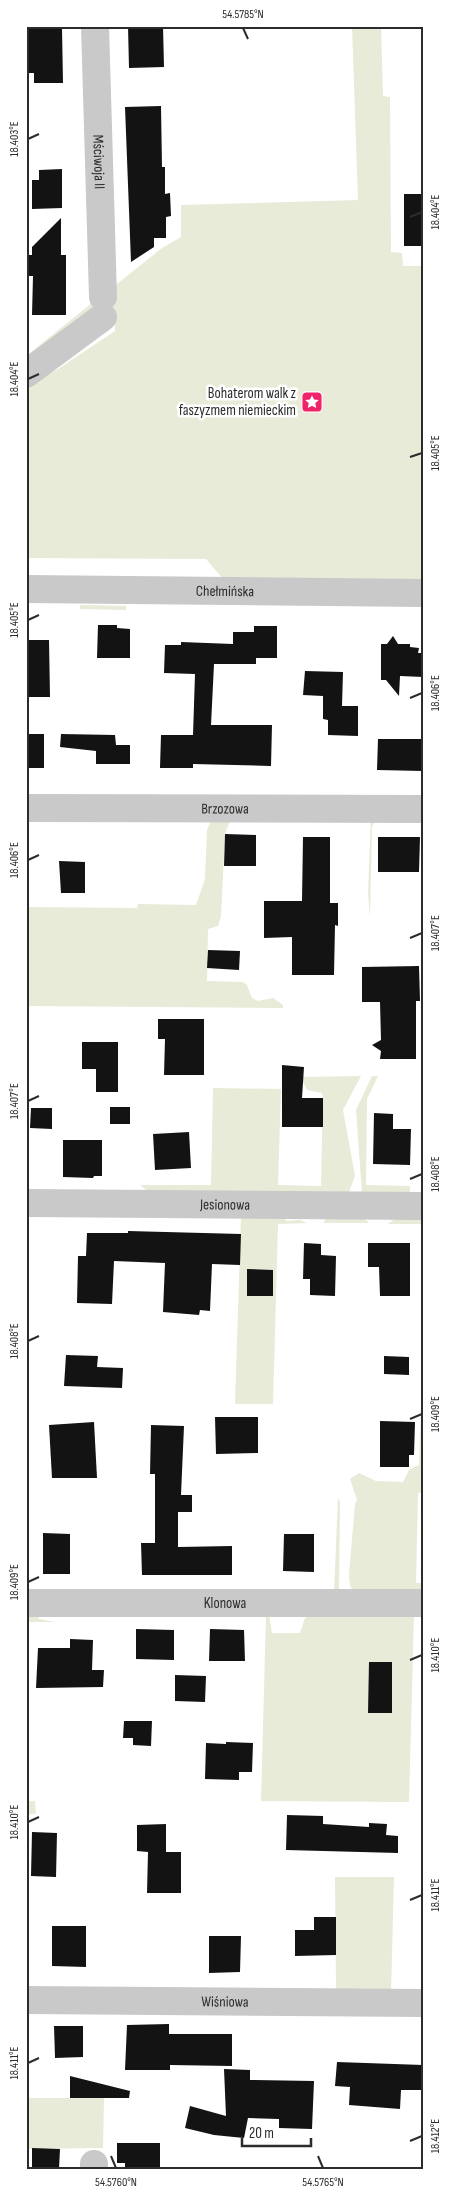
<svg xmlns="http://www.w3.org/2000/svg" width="449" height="2195" font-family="'Sofia Sans Condensed',sans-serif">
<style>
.green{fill:#e7ebd8}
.building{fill:#131313}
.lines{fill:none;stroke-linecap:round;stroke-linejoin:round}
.minor{stroke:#c9c9c9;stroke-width:28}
.ticks{fill:none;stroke:#2c2c2c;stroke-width:2}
.labels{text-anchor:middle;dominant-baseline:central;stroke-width:5;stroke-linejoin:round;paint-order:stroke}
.street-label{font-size:15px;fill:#2c2c2c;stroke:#fff}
.poi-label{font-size:15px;fill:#2c2c2c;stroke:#fff;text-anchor:end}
.neatline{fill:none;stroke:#2c2c2c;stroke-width:2}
.ticks-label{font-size:12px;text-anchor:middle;fill:#2c2c2c}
</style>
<rect width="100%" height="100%" fill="#fff"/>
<!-- green -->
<g class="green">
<polygon points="352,26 381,26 383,96 390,97 391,252 402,253 403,266 423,266 423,580 224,580 206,559 26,558 26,387 58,369 115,331 112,288 162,248 181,237 181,205 358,200"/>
<polygon points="97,299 96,308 26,361 26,356"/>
<polygon points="80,605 126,606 126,610 80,609"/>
<polygon points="212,818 231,818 225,834 221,916 218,926 208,929 207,981 243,982 247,985 252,998 258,1001 273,998 283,1005 283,1008 26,1006 26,907 137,908 138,904 196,905 205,879 207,830"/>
<polygon points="371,818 377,818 372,827 370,917 368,892"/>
<polygon points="361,1076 343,1110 355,1176 349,1192 150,1193 140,1185 211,1185 213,1088 281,1089 278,1185 321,1186 323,1098 322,1093 307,1090 303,1082 303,1077"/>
<polygon points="372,1076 378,1076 367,1099 366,1185 410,1186 410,1199 362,1193 356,1110"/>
<polygon points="423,1214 423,1224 388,1224 396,1218"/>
<polygon points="241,1217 283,1217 287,1221 300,1220 307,1223 278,1224 273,1404 235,1404"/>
<polygon points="364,1218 369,1223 323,1223 326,1219"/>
<polygon points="423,1401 423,1493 418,1493 416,1583 423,1583 423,1594 354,1592 350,1586 349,1574 355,1504 357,1500 350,1479 359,1473 376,1481 403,1482 409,1470 419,1465 421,1402"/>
<polygon points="338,1498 340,1503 339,1590 334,1592"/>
<polygon points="26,1613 37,1613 39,1619 55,1622 26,1622"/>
<polygon points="414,1614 409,1802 261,1801 266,1615 269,1615 272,1633 300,1633 305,1618 309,1616"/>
<polygon points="26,1801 35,1801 36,1814 30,1814 26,1818"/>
<polygon points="335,1877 394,1877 391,1992 336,1990"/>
<polygon points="26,2098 104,2098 103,2148 26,2149"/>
</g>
<!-- building -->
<g class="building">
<polygon points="37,26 62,28 63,83 34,83 34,73 29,73 29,55 26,53 28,29"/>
<polygon points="128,26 163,26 164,67 129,68"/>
<polygon points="161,106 162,167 165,167 165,194 170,193 171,216 166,217 166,238 154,238 154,247 131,262 125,107"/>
<polygon points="62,169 62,208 32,209 32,180 39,180 39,170"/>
<rect x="404" y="194" width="19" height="52"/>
<polygon points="61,218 61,255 66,255 66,315 32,315 33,276 28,276 28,255 32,255 32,247"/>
<polygon points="98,625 117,625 117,628 130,629 130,658 97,658"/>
<polygon points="254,626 277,626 277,658 256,658 256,664 214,664 211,725 272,725 271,766 193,764 193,768 160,768 161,735 193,735 195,674 164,673 165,645 181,645 181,642 233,644 233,632 254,632"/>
<polygon points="393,636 398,644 410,644 410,647 419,648 418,653 423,653 423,677 400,676 399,696 386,680 381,680 381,644 387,644"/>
<polygon points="26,640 49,640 50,697 26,697"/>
<polygon points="305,671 343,672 342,706 358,706 358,736 328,735 328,720 323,719 323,696 303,695"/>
<rect x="26" y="734" width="18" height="34"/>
<polygon points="61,734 115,735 116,745 130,745 130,764 96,764 96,751 60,747"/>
<polygon points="378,739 423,739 423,771 377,770"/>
<polygon points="225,834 256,835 256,866 224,866"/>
<polygon points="303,837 330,837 330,903 338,903 338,926 335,925 334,975 292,975 292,937 264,938 264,901 302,901"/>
<polygon points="378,837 420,837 419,872 378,872"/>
<polygon points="59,861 85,862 85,893 61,893"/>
<polygon points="208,950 240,951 239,970 207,968"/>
<polygon points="419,966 420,1001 416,1001 416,1059 380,1059 381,1051 372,1045 381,1040 380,1002 362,1002 362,967"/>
<polygon points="158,1019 204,1019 204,1075 164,1075 165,1039 158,1039"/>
<polygon points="82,1042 118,1042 118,1092 96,1092 96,1069 82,1069"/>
<polygon points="282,1065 304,1067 302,1098 323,1098 323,1127 282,1127"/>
<rect x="110" y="1107" width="20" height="17"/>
<polygon points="31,1108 52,1108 52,1129 30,1128"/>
<polygon points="374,1113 393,1114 393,1129 411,1129 410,1165 373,1164"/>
<polygon points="189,1132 191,1168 155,1170 153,1134"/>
<polygon points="63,1140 102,1140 102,1176 94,1176 93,1178 63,1177"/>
<polygon points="128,1231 241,1234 240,1265 212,1264 210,1311 200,1310 199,1315 163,1312 165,1263 114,1261 112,1304 77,1303 78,1256 86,1256 87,1233 128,1233"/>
<polygon points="304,1243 321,1244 321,1255 336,1256 335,1296 310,1295 310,1279 303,1279"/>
<polygon points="368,1243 410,1243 410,1296 380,1296 379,1267 368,1267"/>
<polygon points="247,1269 273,1270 273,1296 247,1296"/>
<polygon points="66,1355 98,1356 97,1367 123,1368 122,1388 64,1386"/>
<polygon points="384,1356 409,1357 409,1375 384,1374"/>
<polygon points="215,1417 258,1417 258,1453 216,1454"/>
<polygon points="380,1421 415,1422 414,1455 409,1455 409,1467 380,1467"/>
<polygon points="94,1422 97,1478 52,1478 49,1425"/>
<polygon points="151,1425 184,1426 181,1495 192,1495 192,1512 178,1512 178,1547 232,1546 232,1575 142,1575 141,1543 155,1543 155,1474 150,1474"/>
<polygon points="43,1533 70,1534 70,1574 43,1574"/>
<polygon points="284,1534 314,1534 314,1572 283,1571"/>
<polygon points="136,1629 174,1630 174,1660 136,1659"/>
<polygon points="210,1629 244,1630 245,1661 209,1661"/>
<polygon points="70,1639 93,1640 92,1670 104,1670 103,1687 36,1688 38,1648 70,1648"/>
<polygon points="369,1662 392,1662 392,1713 368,1713"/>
<polygon points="175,1675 206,1676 205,1702 175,1701"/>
<polygon points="124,1721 152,1721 151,1746 133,1745 133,1738 123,1738"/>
<polygon points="226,1742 253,1743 252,1772 239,1772 239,1780 205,1779 206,1743 226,1744"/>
<polygon points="287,1815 323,1816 323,1824 369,1827 369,1823 387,1824 386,1835 398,1836 398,1853 286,1850"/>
<polygon points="166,1824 166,1852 181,1852 181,1893 147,1893 148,1852 137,1851 137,1825"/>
<polygon points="32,1832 57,1833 56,1877 31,1876"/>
<polygon points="314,1917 336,1917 336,1955 295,1956 295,1930 314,1930"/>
<polygon points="52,1926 86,1926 86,1967 52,1966"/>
<polygon points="209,1936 241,1936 240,1972 209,1973"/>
<polygon points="169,2024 169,2034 232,2034 232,2066 170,2065 170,2070 125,2070 127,2025"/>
<polygon points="54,2026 83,2026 83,2057 55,2058"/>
<polygon points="337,2062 423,2065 423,2090 401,2090 400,2109 349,2105 350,2087 335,2086"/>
<polygon points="224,2069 250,2070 250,2080 314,2081 312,2129 279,2128 279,2119 248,2118 244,2138 214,2135 185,2128 190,2106 226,2116"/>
<polygon points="70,2076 130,2091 129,2098 70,2098"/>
<polygon points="117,2143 160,2143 160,2169 125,2169 125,2163 117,2163"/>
<polygon points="32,2148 60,2149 59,2169 32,2169"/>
</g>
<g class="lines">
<!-- minor -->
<g class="minor">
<path id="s1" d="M 95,26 L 103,297"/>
<polyline points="26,374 103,317"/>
<path id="s2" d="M 26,589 L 423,593"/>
<path id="s3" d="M 26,808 L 423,809"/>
<path id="s4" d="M 26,1203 L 423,1206"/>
<path id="s5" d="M 26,1603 L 423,1603"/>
<path id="s6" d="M 26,2000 L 423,2003"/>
<polyline points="94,2169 94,2164"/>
</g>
</g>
<!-- ticks -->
<path class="ticks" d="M 243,28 L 248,39M 28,139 L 39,134M 410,217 L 422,212M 28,379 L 39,374M 410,457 L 422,453M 28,620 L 39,615M 410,698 L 422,693M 28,860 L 39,855M 410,938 L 422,933M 28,1101 L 39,1096M 410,1179 L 422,1174M 28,1341 L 39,1336M 410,1419 L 422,1414M 28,1582 L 39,1577M 410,1660 L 422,1655M 28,1822 L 39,1817M 410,1900 L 422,1895M 28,2063 L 39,2058M 410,2141 L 422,2136M 111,2156 L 116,2168M 318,2156 L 323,2168"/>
<!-- icons -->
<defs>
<g id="sight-square" transform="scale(1.125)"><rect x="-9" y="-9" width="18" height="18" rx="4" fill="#ee2369" stroke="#fff"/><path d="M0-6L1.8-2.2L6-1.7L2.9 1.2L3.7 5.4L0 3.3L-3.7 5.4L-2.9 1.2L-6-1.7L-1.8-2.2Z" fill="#fff"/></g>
</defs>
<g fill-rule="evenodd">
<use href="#sight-square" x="312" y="402"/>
</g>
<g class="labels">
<!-- street labels -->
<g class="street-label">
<text stroke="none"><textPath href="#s1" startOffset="136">Mściwoja II</textPath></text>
<text stroke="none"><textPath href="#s2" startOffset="199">Chełmińska</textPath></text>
<text stroke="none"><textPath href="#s3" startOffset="199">Brzozowa</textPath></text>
<text stroke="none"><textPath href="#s4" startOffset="199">Jesionowa</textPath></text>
<text stroke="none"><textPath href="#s5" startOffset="199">Klonowa</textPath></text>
<text stroke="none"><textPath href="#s6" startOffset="199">Wiśniowa</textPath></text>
</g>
<!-- poi labels -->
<g class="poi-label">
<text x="296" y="393">Bohaterom walk z<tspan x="296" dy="17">faszyzmem niemieckim</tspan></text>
</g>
</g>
<!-- border -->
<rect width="449" height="2195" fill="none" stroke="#ffffff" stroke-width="55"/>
<!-- scale -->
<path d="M242 2138v8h69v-8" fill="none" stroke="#2c2c2c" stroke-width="2.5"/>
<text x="249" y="2138" font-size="15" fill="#2c2c2c" stroke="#ffffff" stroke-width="4" paint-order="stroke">20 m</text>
<rect x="28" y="28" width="394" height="2140" class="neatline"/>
<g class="ticks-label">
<text x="243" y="18">54.5785°N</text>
<text transform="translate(14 139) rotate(-90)" y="4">18.403°E</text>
<text transform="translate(435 212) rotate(-90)" y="4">18.404°E</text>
<text transform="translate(14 379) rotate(-90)" y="4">18.404°E</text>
<text transform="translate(435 453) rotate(-90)" y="4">18.405°E</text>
<text transform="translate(14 620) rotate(-90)" y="4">18.405°E</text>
<text transform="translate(435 693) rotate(-90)" y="4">18.406°E</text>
<text transform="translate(14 860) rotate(-90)" y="4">18.406°E</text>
<text transform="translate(435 933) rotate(-90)" y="4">18.407°E</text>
<text transform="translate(14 1101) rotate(-90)" y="4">18.407°E</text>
<text transform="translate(435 1174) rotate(-90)" y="4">18.408°E</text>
<text transform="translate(14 1341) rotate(-90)" y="4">18.408°E</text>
<text transform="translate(435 1414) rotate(-90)" y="4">18.409°E</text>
<text transform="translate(14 1582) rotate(-90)" y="4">18.409°E</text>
<text transform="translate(435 1655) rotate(-90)" y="4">18.410°E</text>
<text transform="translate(14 1822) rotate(-90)" y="4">18.410°E</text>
<text transform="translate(435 1895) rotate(-90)" y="4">18.411°E</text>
<text transform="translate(14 2063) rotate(-90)" y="4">18.411°E</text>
<text transform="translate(435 2136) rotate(-90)" y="4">18.412°E</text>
<text x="116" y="2186">54.5760°N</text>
<text x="323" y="2186">54.5765°N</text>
</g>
</svg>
